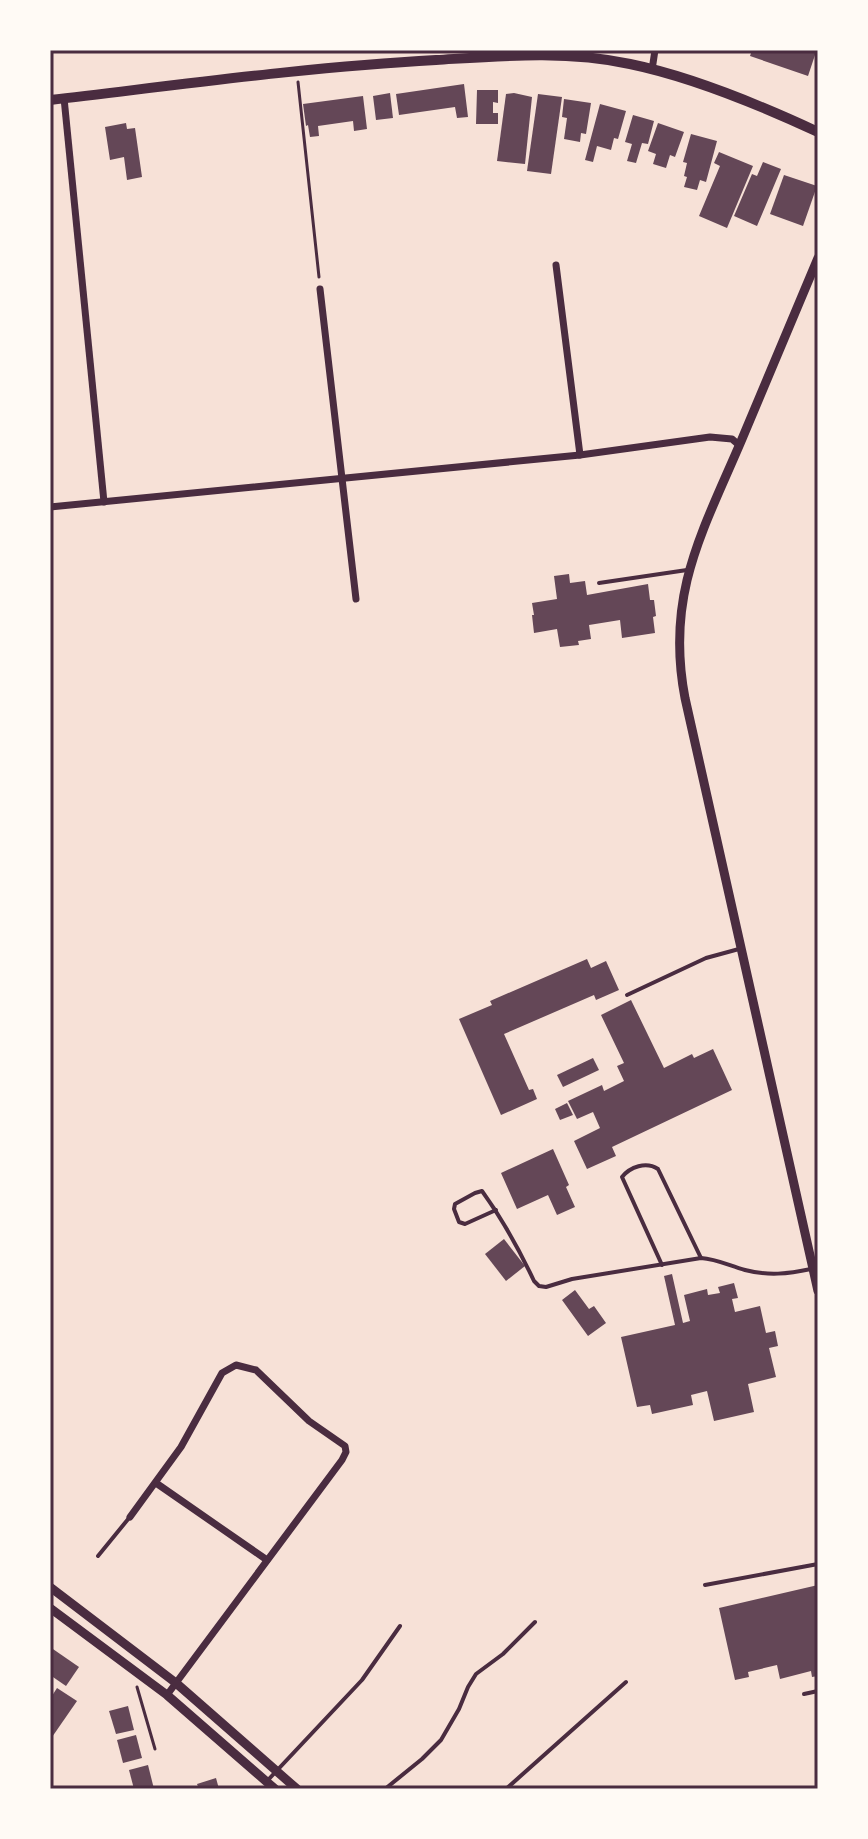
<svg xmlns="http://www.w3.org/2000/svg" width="868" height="1839" font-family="'Playfair Display',serif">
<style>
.building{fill:#644757}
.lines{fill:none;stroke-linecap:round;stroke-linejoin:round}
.path{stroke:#4a2c40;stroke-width:3}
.service{stroke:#4a2c40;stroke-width:4}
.minor{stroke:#4a2c40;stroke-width:7}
.tertiary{stroke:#4a2c40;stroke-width:9}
.secondary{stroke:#4a2c40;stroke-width:10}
.neatline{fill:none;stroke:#4a2c40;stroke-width:3}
</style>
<rect width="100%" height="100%" fill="#f7e1d7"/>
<!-- building -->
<g class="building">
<polygon points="752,50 818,50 818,56 815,55 808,76 750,56"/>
<polygon points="464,84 468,117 457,118 455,107 399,115 396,94"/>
<polygon points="477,90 498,90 498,103 493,102 493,113 498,113 498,124 476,124"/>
<polygon points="390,93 393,118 376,120 373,96"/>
<polygon points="514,93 532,97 525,164 497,161 506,94"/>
<polygon points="538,94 562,97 551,174 527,171"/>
<polygon points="363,96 367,129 354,131 353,121 318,126 319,136 310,137 308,125 306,126 303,104"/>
<polygon points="564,99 591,103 586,134 581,133 580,142 564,139 567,118 562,117"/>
<polygon points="600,104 626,111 618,139 614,138 611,150 597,146 593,162 585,160"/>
<polygon points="633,115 654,121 648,144 642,143 636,163 627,161 632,144 625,142"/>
<polygon points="126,123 127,129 135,128 142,177 127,180 124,157 110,160 105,127"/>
<polygon points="658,123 684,132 675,157 670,155 666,168 653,164 656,154 648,151"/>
<polygon points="691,134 717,141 706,182 700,180 697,190 684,187 687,177 684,176 687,163 683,162"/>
<polygon points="719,152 753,166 727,228 699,216 720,166 714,163"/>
<polygon points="763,162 781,169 757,226 734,216 752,174 757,176"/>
<polygon points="784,175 817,186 803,226 770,214"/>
<polygon points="569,574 570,583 585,581 587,595 648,584 650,600 654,600 656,616 653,617 655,633 622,638 620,620 589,625 591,639 578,641 579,645 560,647 557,629 534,633 532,615 534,615 532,603 557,599 554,576"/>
<polygon points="587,959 591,968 606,961 619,990 596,1000 594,995 504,1034 529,1090 533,1089 537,1099 501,1115 459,1019 492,1005 490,1001"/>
<polygon points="631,1000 664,1068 692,1054 694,1058 713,1049 732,1090 612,1147 616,1156 587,1169 574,1141 600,1128 593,1112 577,1119 568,1101 602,1085 604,1091 624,1081 617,1066 624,1063 601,1015"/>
<polygon points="593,1058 599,1070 563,1087 557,1075"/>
<polygon points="567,1103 573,1115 560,1120 555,1109"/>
<polygon points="553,1149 569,1185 566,1187 575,1207 557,1215 548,1195 517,1209 501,1173"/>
<polygon points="504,1239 525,1266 506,1281 485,1254"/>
<polygon points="672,1274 683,1323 690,1321 684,1295 707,1289 708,1295 720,1293 718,1287 734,1283 738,1298 732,1299 735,1312 760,1306 766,1333 775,1331 778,1346 769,1348 776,1377 748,1384 754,1412 714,1421 707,1391 691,1395 693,1405 652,1414 650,1405 637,1407 621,1337 675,1325 664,1276"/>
<polygon points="575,1290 589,1309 594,1306 606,1323 588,1336 562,1300"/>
<polygon points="818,1585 818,1676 812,1677 811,1671 780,1679 777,1665 748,1672 749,1677 735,1680 719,1608"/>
<polygon points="50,1647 79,1667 66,1686 50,1675"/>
<polygon points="57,1688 77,1701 50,1740 50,1699"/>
<polygon points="128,1706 134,1730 116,1734 109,1711"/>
<polygon points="136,1735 142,1758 123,1763 117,1740"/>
<polygon points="148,1765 154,1789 134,1789 129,1770"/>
<polygon points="216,1778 219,1789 199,1789 197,1784"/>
</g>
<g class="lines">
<!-- path -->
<g class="path">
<polyline points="298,82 319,277"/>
<polyline points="137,1687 155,1749"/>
</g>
<!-- service -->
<g class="service">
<polyline points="599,583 687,570"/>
<polyline points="627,995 706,958 739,949"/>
<path d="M 496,1210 L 465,1224 L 459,1222 L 454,1209 L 455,1204 L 475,1193 L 482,1191 C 503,1220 519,1249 534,1281 L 539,1286 L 546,1287 L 572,1279 L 701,1258 C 717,1259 730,1266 745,1270 C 768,1276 788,1274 811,1269"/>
<path d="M 662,1265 L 622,1177 C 630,1167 646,1161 658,1169 L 701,1258"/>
<polyline points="98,1556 129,1518"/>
<polyline points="705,1585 818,1564"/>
<polyline points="804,1694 818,1691"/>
<polyline points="267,1781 362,1680 400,1626"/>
<polyline points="385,1789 422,1759 441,1740 459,1709 468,1687 476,1674 503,1654 535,1622"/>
<polyline points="506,1789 626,1682"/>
</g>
<!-- minor -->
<g class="minor">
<polyline points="652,70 655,50"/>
<polyline points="64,98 104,502"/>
<polyline points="556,265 580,455"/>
<polyline points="320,289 356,599"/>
<polyline points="50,507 580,455 710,437 732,439 739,445"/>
<polyline points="156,1483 267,1560"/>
<polyline points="130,1517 181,1447 222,1373 236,1365 256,1370 309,1421 345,1446 346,1452 342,1460 167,1695"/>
</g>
<!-- tertiary -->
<g class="tertiary">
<path d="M 818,258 C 793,318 767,379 742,439 C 703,531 665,594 685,698 L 818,1291"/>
<polyline points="50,1587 176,1683 297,1789"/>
<polyline points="50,1608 167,1695 275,1789"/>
</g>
<!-- secondary -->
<path class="secondary" d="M 50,100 C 179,85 307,67 436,60 C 501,56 566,50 630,64 C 693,77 760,105 818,132"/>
</g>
<!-- border -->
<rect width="868" height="1839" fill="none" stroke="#fffaf5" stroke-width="104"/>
<rect x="52" y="52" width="764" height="1735" class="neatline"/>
</svg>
